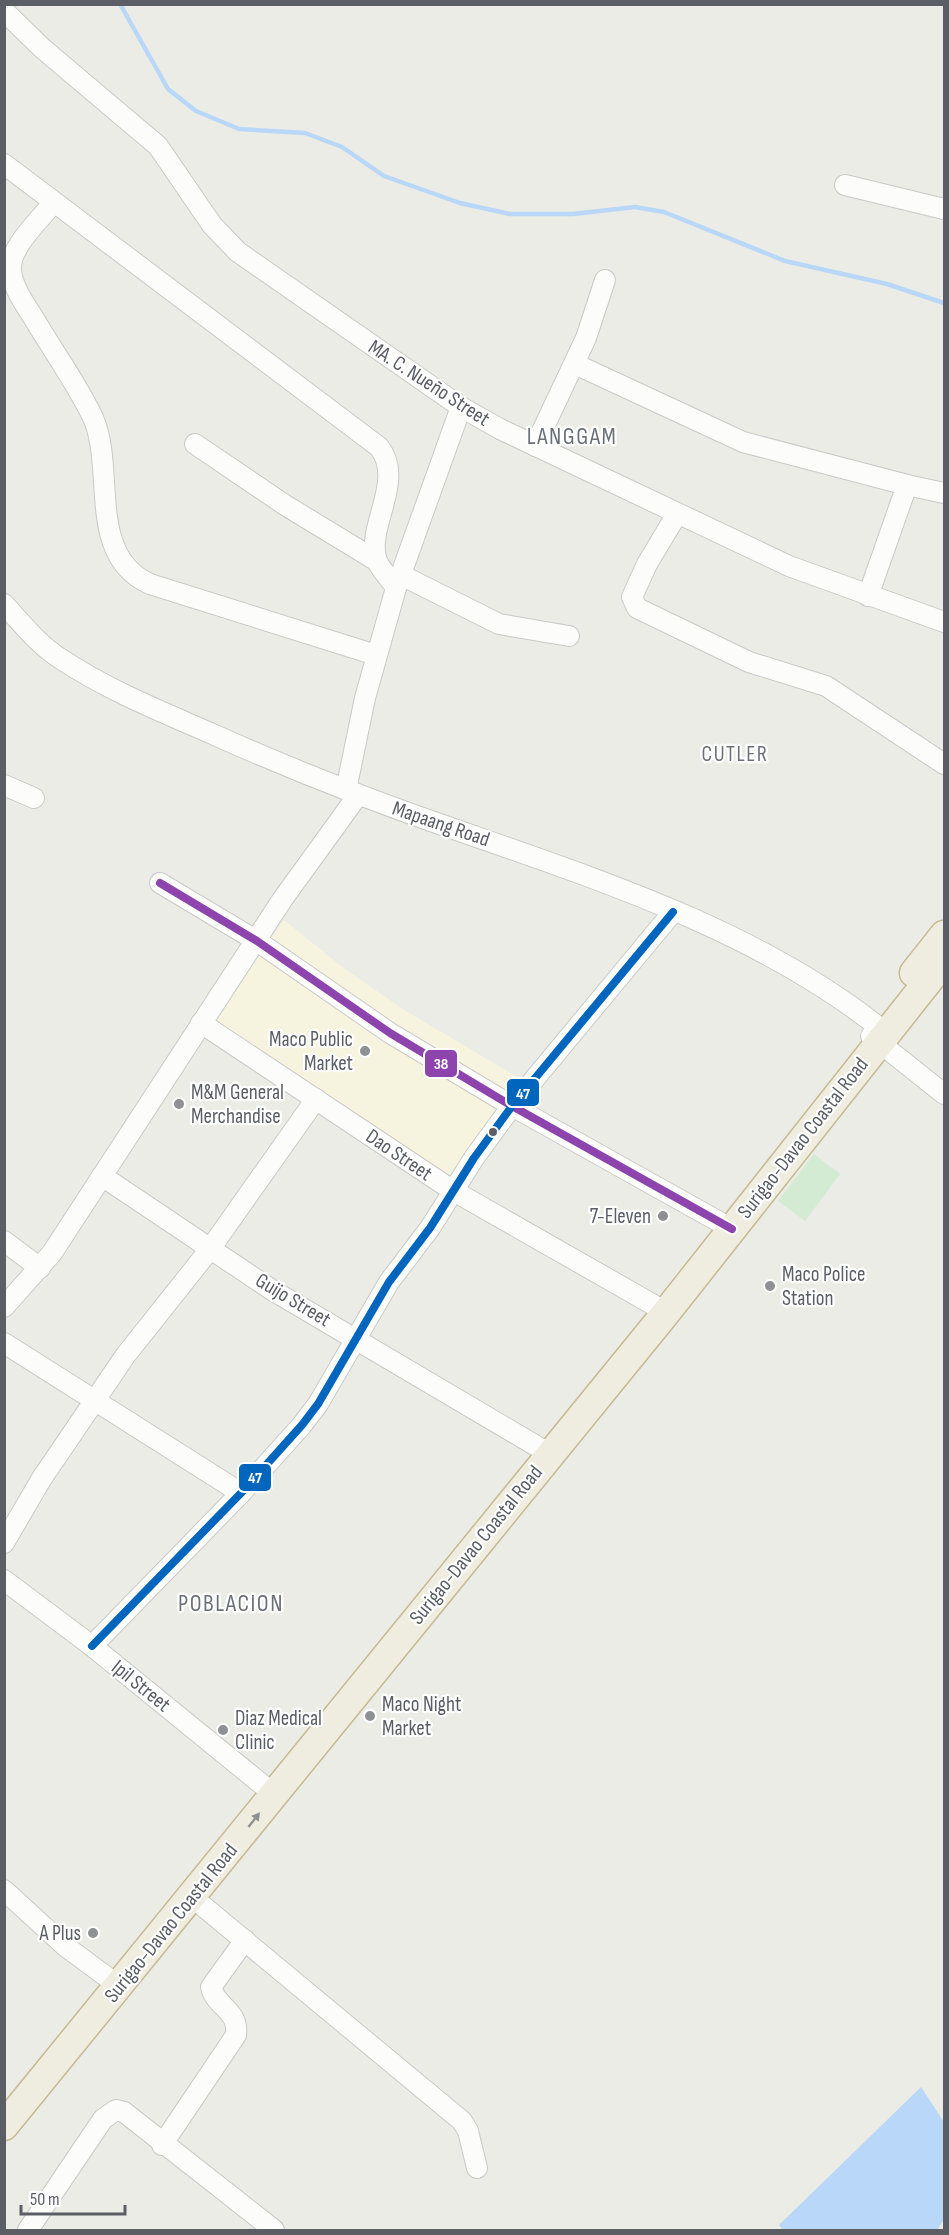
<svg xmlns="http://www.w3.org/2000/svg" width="949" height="2235" font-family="'Sofia Sans Condensed',sans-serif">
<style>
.commercial{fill:#f6f4de}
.green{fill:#d3ead3}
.water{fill:#b9d7f8}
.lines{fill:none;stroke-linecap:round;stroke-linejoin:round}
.stream{stroke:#b9d7f8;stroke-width:4.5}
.minor-casing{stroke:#c9cac8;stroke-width:22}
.highway-casing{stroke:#c4ba93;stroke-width:31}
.minor{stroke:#fcfcfb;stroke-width:20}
.highway{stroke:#efede0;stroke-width:28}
.bus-1-casing{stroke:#fff;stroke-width:12}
.bus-2-casing{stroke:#fff;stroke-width:12}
.bus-1{stroke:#8e44ad;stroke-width:8}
.bus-2{stroke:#0065bd;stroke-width:8}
.oneway{fill:#8f9190}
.poi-dot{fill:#8e9092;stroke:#fff;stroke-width:2}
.bus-dot{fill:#5b5f65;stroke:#fff;stroke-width:2}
.labels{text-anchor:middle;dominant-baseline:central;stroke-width:4.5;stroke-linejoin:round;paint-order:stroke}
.street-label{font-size:21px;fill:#5b5f65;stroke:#fff}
.poi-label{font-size:21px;fill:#5b5f65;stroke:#fff;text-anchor:start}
.neighbourhood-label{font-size:22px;letter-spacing:1.5px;fill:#6c7177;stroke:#fff}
.quarter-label{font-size:24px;letter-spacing:1.5px;fill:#6c7177;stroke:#fff}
.line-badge{stroke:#fff;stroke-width:2}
.badge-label{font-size:16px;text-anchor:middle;font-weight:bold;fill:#fff}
</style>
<rect width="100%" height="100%" fill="#ecece6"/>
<!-- commercial -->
<polygon class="commercial" points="284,920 341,966 401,1008 522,1080 447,1177 214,1021"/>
<!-- green -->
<polygon class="green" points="814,1154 840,1174 805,1221 778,1201"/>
<!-- water -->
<polygon class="water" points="921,2087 944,2122 944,2220 937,2230 783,2230 779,2225"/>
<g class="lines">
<!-- stream -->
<polyline class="stream" points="120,4 168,89 196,111 239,129 305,133 342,147 384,176 460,203 510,214 573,214 635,207 664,212 785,261 887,284 944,303"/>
<!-- minor casing -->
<g class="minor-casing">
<g id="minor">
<polyline points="4,11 42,48 158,146 212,225 238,252 461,407 500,429 789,566 944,622"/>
<path d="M 4,164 L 379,447 C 406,481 365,527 377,561 C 381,570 391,580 396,588"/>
<polyline points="845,185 944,209"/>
<path d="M 53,203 C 39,221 8,248 11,272 C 14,289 24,303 33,317 C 51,348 80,388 94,420 C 115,472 87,556 150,584 L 376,655"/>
<polyline points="575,364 743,442 907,485"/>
<polyline points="195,444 285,505 377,561"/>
<polyline points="535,446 586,338 605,280"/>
<polyline points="677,514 647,564 632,597 637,608 749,662 826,686 944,764"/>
<polyline points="401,575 499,624 569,636"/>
<polyline points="868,596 907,485 944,493"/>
<path d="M 4,604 C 22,624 39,645 61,659 C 109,691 165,713 217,736 C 293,770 370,800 448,827 C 597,879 763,932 886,1033"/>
<polyline points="4,785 34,798"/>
<polyline points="346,790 365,698 396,588 461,407"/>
<polyline points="160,883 257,941 390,1033 512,1106 732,1229"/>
<polyline points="201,1023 452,1190 652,1304 665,1314"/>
<polyline points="871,1036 944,1094"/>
<polyline points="102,1176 272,1290 550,1454"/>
<polyline points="4,1241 40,1268"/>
<polyline points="4,1307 52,1253 282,900 358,795"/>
<polyline points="4,1343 241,1493"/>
<polyline points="4,1543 42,1478 125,1356 210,1249 316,1099"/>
<polyline points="4,1580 92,1646 275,1795"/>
<polyline points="92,1646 241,1493 302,1425 318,1404 389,1282 430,1228 474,1158 512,1106 673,912"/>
<polyline points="4,1890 65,1946 119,1986"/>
<polyline points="192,1897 462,2121 468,2131 477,2168"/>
<path d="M 162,2145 L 236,2035 C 239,2009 215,2007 211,1987 L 245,1940"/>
<polyline points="28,2230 103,2119 116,2110 124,2112 274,2230"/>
</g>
</g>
<!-- highway casing -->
<g class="highway-casing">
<g id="highway">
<polyline points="914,973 944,935"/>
<polyline points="4,2126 665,1314 944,961"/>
</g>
</g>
<!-- minor -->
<use href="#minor" class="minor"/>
<!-- highway -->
<use href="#highway" class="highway"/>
<!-- bus-1 casing -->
<g class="bus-1-casing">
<polyline id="bus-1" points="160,883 257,941 390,1033 512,1106 732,1229"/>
</g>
<!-- bus-2 casing -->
<g class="bus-2-casing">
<polyline id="bus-2" points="92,1646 241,1493 302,1425 318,1404 389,1282 430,1228 474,1158 512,1106 673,912"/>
</g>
<!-- bus-1 -->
<use href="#bus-1" class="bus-1"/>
<!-- bus-2 -->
<use href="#bus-2" class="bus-2"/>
</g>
<!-- one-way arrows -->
<defs><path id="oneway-solid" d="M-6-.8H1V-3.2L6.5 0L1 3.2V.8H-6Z" transform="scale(1.5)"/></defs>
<use class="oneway" href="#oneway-solid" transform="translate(254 1820) rotate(-52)"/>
<!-- markers -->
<g class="poi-dot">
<circle cx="365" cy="1051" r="6"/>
<circle cx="179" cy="1104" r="6"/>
<circle cx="663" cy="1216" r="6"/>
<circle cx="770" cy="1286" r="6"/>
<circle cx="370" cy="1716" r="6"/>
<circle cx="223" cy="1730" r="6"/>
<circle cx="93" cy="1933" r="6"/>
</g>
<circle class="bus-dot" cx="493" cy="1132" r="5"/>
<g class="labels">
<!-- street labels -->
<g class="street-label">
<text transform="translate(429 383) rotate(33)">MA. C. Nueño Street</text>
<text transform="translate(441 824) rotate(19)">Mapaang Road</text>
<text transform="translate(803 1138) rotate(-52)">Surigao-Davao Coastal Road</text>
<text transform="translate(399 1155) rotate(34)">Dao Street</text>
<text transform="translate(293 1300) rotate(31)">Guijo Street</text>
<text transform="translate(476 1545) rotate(-51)">Surigao-Davao Coastal Road</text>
<text transform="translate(141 1686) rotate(39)">Ipil Street</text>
<text transform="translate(171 1923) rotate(-51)">Surigao-Davao Coastal Road</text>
</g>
<!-- poi labels -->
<g class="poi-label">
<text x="353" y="1039" text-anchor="end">Maco Public<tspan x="353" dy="24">Market</tspan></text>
<text x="191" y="1092">M&amp;M General<tspan x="191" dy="24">Merchandise</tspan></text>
<text x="651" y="1216" text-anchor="end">7-Eleven</text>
<text x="782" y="1274">Maco Police<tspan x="782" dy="24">Station</tspan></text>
<text x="382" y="1704">Maco Night<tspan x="382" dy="24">Market</tspan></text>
<text x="235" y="1718">Diaz Medical<tspan x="235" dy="24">Clinic</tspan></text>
<text x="81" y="1933" text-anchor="end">A Plus</text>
</g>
<!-- neighbourhood labels -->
<g class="neighbourhood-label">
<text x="735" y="754">CUTLER</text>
</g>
<!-- quarter labels -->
<g class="quarter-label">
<text x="572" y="436">LANGGAM</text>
<text x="231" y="1603">POBLACION</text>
</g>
</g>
<g class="line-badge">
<rect x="424" y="1049" width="34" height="29" rx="6" fill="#8e44ad"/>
<rect x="506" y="1078" width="34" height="29" rx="6" fill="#0065bd"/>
<rect x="238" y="1463" width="34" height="29" rx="6" fill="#0065bd"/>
</g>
<g class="badge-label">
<text x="441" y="1069">38</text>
<text x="523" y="1099">47</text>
<text x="255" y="1483">47</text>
</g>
<!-- border -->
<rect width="949" height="2235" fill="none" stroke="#5b5f65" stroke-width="12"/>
<!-- scale -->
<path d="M21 2205v9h104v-9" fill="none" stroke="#5b5f65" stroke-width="3"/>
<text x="30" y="2205" font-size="18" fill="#5b5f65" stroke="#ffffff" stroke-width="4.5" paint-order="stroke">50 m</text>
</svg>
